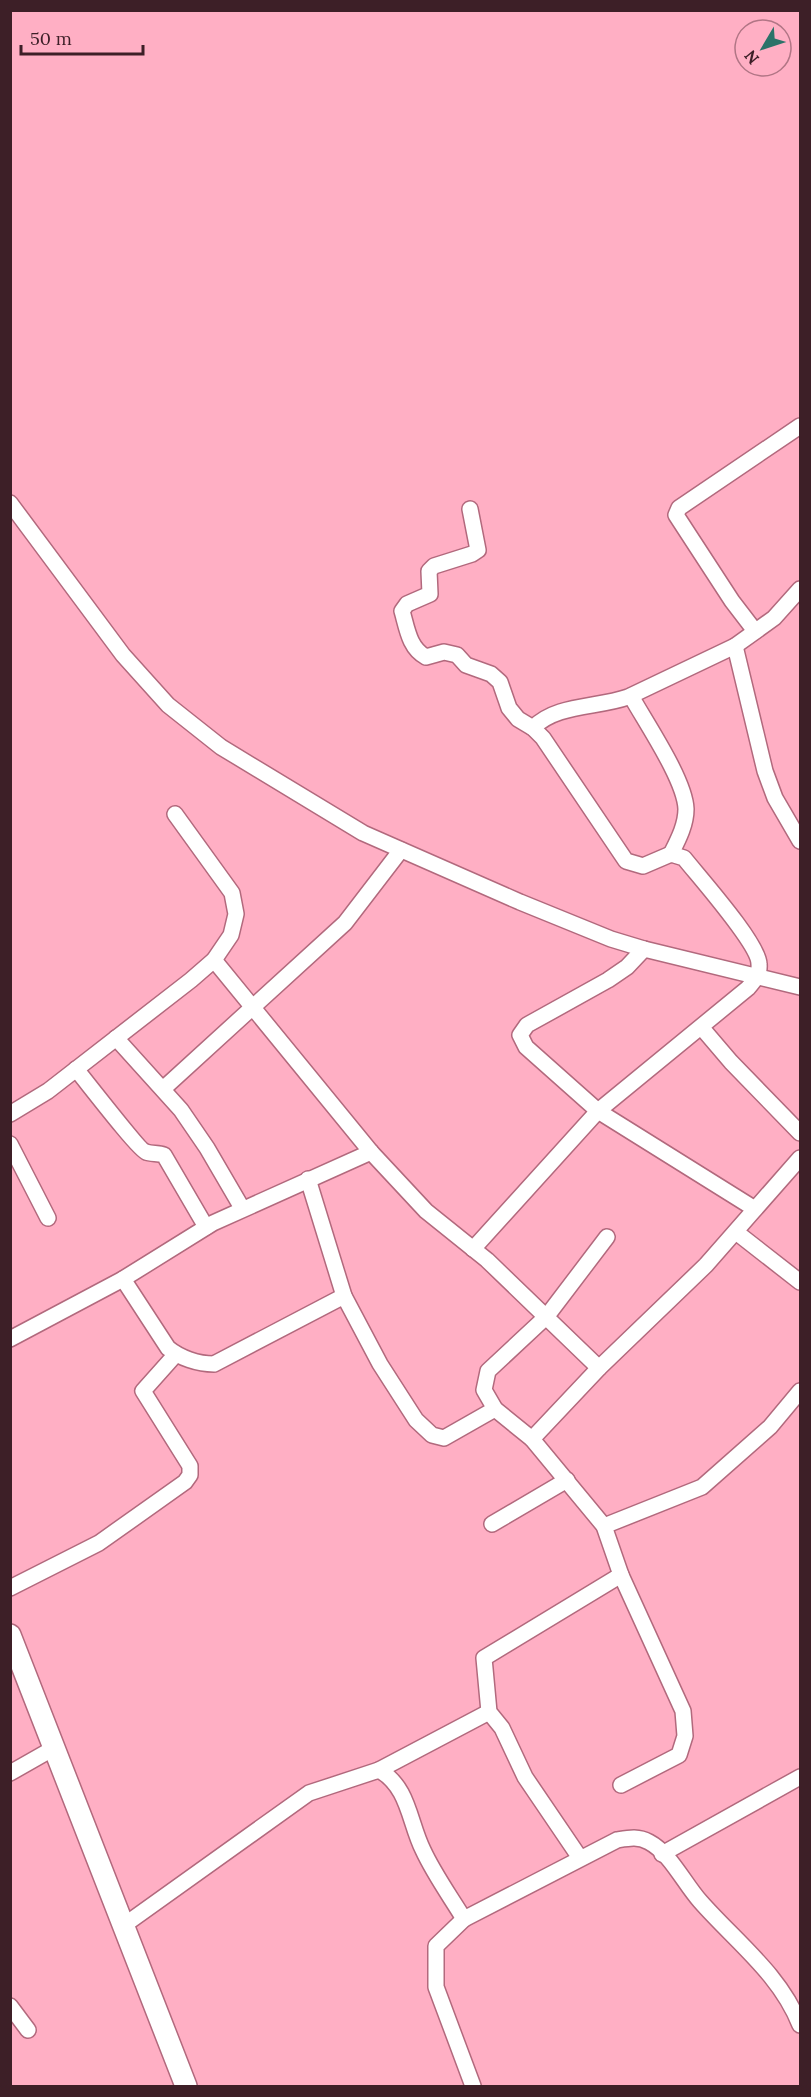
<svg xmlns="http://www.w3.org/2000/svg" width="811" height="2097" font-family="Lora,serif">
<style>
.lines{fill:none;stroke-linecap:round;stroke-linejoin:round}
.street-casing{stroke:#b2697d;stroke-width:18}
.secondary-casing{stroke:#b2697d;stroke-width:24}
.street{stroke:#fff;stroke-width:15}
.secondary{stroke:#fff;stroke-width:21}
</style>
<rect width="100%" height="100%" fill="#ffafc4"/>
<g class="lines">
<!-- street casing -->
<g class="street-casing">
<g id="street">
<polyline points="10,503 123,655 168,705 221,747 363,833 520,902 611,939 644,949 800,987"/>
<path d="M 470,509 L 478,550 L 472,554 L 434,566 L 429,571 L 430,594 L 407,604 L 402,611 C 407,628 409,648 426,657 L 444,652 L 457,655 L 466,665 L 491,674 L 500,682 L 509,708 L 518,719 L 533,728 L 543,738 L 626,861 L 643,866 L 671,854 L 684,858 C 699,877 759,944 759,964 C 760,974 755,980 748,988 L 598,1111 L 473,1249"/>
<polyline points="755,631 732,601 676,515 679,508 800,426"/>
<polyline points="735,646 765,771 775,798 800,841"/>
<path d="M 631,696 C 646,723 685,780 686,809 C 686,825 678,840 671,854"/>
<path d="M 533,728 C 556,704 597,708 628,697 L 735,646 L 774,618 L 800,589"/>
<polyline points="644,949 627,967 608,980 527,1025 520,1035 526,1047 598,1111 755,1209"/>
<polyline points="214,960 371,1152 426,1211 487,1260 599,1368"/>
<polyline points="702,1028 731,1062 800,1133"/>
<polyline points="116,1038 181,1110 207,1148 242,1208"/>
<path d="M 76,1069 C 86,1081 139,1150 146,1152 C 151,1154 158,1153 164,1155 L 206,1227"/>
<polyline points="163,1089 345,923 401,850"/>
<polyline points="10,1114 48,1091 191,980 214,960 231,935 236,914 232,893 175,814"/>
<polyline points="10,1144 48,1218"/>
<polyline points="308,1179 344,1296 380,1364 416,1420 432,1435 444,1438 495,1409"/>
<polyline points="736,1232 800,1282"/>
<polyline points="607,1237 547,1316 488,1371 484,1390 495,1409 532,1439 604,1526 621,1575 683,1711 685,1736 679,1755 621,1785"/>
<path d="M 123,1279 L 168,1348 C 180,1358 198,1364 214,1364 L 344,1296"/>
<polyline points="10,1339 123,1279 213,1223 371,1152"/>
<polyline points="532,1439 599,1368 706,1265 800,1158"/>
<polyline points="492,1524 567,1480"/>
<polyline points="604,1526 702,1487 770,1427 800,1391"/>
<polyline points="10,1588 99,1543 185,1482 190,1475 190,1466 143,1391 176,1354"/>
<polyline points="379,1770 489,1712"/>
<polyline points="10,1773 54,1748"/>
<polyline points="662,1854 800,1777"/>
<polyline points="580,1858 525,1777 502,1728 489,1712 484,1658 621,1575"/>
<polyline points="464,1919 436,1946 436,1987 473,2086"/>
<path d="M 123,1926 L 309,1793 L 379,1770 C 409,1787 409,1822 423,1850 C 434,1874 450,1896 464,1919 L 617,1840 C 629,1838 638,1836 649,1842 C 670,1853 684,1883 700,1901 C 735,1941 780,1974 800,2025"/>
<polyline points="10,2006 28,2030"/>
</g>
</g>
<!-- secondary casing -->
<g class="secondary-casing">
<polyline id="secondary" points="10,1635 186,2086"/>
</g>
<!-- street -->
<use href="#street" class="street"/>
<!-- secondary -->
<use href="#secondary" class="secondary"/>
</g>
<!-- border -->
<rect width="811" height="2097" fill="none" stroke="#3d1f27" stroke-width="24"/>
<!-- north arrow -->
<g transform="translate(763 48) rotate(231)"><circle r="28" fill="#ffafc4" stroke="#b17585" stroke-width="1.5"/>
<path d="M0-4.5L10 22L0 15L-10 22Z" fill="#2c7369"/>
<text y="-9" font-size="16" font-weight="bold" text-anchor="middle" fill="#3d1f27">N</text>
</g>
<!-- scale -->
<path d="M21 45v9h122v-9" fill="none" stroke="#3d1f27" stroke-width="3"/>
<text x="30" y="45" font-size="18" fill="#3d1f27" stroke="#ffafc4" stroke-width="4.5" paint-order="stroke">50 m</text>
</svg>
